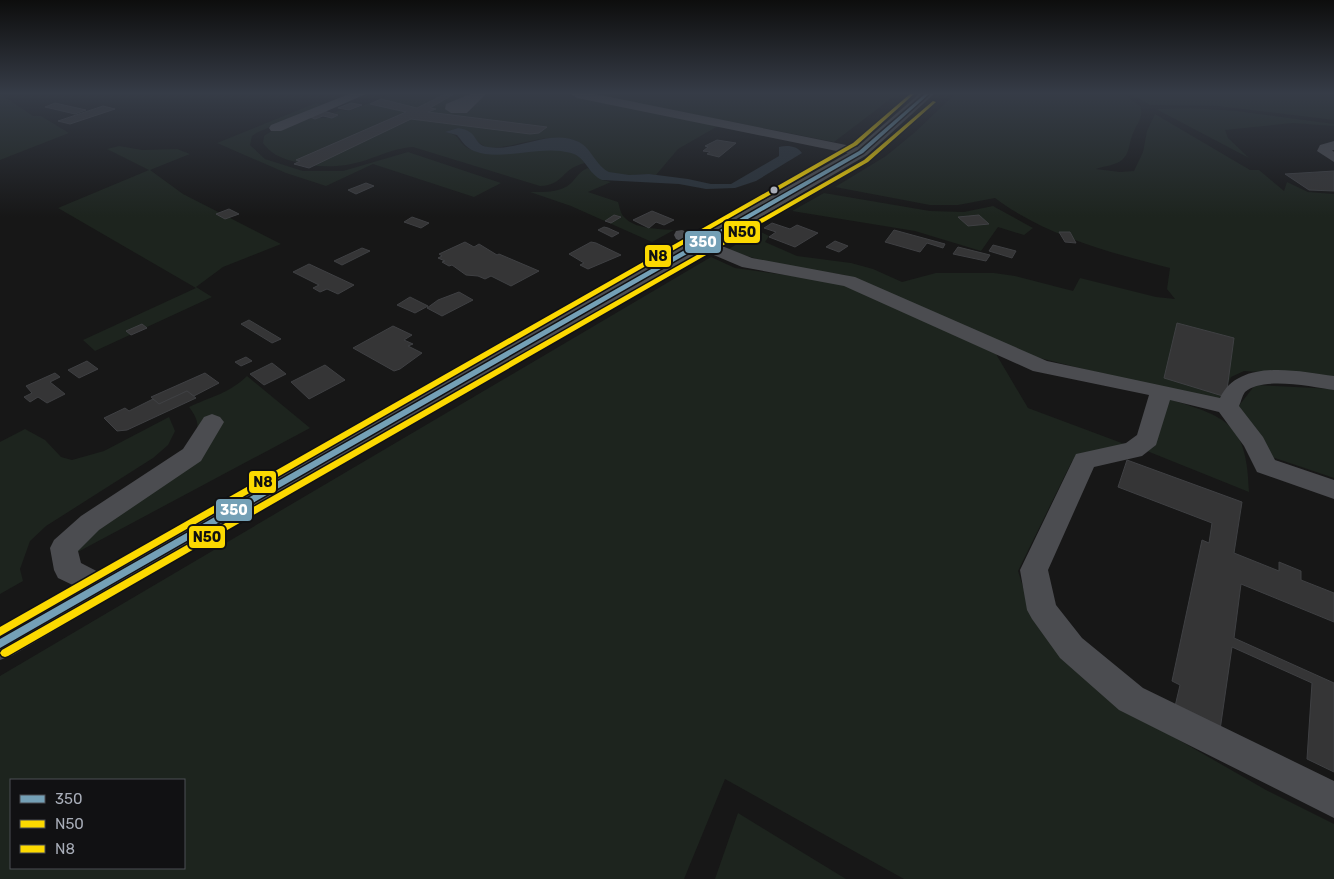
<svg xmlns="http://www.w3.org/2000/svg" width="1334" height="879" font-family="Rubik,sans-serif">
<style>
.green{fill:#1d241e;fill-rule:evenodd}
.water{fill:#2a3239}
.building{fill:#353536;stroke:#3f4043}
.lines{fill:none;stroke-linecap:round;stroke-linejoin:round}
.minor{fill:#4b4c50;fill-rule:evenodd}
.major{fill:#4d4f52;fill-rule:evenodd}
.bus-1-casing{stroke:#111113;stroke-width:3}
.bus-2-casing{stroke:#111113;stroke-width:3}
.bus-3-casing{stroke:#111113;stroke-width:3}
.bus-1{fill:#74a0b6;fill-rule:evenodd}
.bus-2{fill:#fcd900;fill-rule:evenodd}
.bus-3{fill:#fcd900;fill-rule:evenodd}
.bus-dot{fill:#a8adb8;stroke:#111113;stroke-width:2}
.line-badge{stroke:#111113;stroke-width:2}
.badge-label{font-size:14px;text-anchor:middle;font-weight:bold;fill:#fff}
.pale-badge-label{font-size:14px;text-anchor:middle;font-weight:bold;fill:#111}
</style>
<rect width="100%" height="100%" fill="#171717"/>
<!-- green -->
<g class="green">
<polygon points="0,94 33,116 41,116 69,133 0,160"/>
<path d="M 384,94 L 470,94 L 444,108 L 468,113 L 485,94 L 561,94 L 718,126 L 678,149 L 656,175 C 640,173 621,179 606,171 C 592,164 589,145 573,140 C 546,132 515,148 489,148 C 481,146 467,133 458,128 L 446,132 C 461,136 456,139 466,147 C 472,151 485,153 492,154 C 517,156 568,138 585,163 C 560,169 565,185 540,186 L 413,147 C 398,148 386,153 372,158 C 346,168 318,169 292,161 C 280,158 270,153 263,143 L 264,136 C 272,130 299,118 309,118 C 319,118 330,119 340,115 L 333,113 L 341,110 L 349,111 L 387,96 Z"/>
<polygon points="591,94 897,94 834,142"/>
<path d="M 955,94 L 1124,94 L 1140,106 C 1144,117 1138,122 1134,131 C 1128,143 1131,155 1119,162 C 1112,166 1103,166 1096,169 L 1120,172 L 1134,171 L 1143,152 L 1147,131 L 1155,114 L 1250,170 L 1259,170 L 1284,191 L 1287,182 L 1308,192 L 1334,194 L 1334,377 L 1244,371 L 1231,377 L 1218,403 L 1020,353 L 845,275 L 777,265 L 727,250 L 759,231 L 769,236 L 765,242 L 797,256 L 851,263 L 873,269 L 902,282 L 936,273 L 994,273 L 1015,276 L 1073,291 L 1080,278 L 1156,297 L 1175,299 L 1167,289 L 1170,268 C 1111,253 1044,235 995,198 L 958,205 L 930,205 L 835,187 L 886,156 L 914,133 Z"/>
<polygon points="1132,94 1334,94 1334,120 1218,106 1150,105"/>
<polygon points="316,103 325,105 258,132 252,136 250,145 265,159 303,171 343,171 408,152 501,183 474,197 373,164 326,186 286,173 217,143"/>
<polygon points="1191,108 1237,111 1334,124 1334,126 1293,123 1225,130 1228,138 1249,158 1156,109"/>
<polygon points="119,146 142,150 177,149 190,154 150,170 183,194 281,244 223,267 196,287 212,297 95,351 83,340 196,288 58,208 149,170 107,149"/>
<path d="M 588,168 L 602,180 L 611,182 L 588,192 L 618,202 C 620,207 620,213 624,217 C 634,229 660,229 674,230 L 652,242 L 571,206 L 530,192 C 542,192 560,193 570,184 C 577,178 578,172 588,168 Z"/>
<polygon points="824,193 930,211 964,212 993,206 1033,228 1024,235 998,227 981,251 915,231 792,211"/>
<path d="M 711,257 L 735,268 L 836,282 L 858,290 L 996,354 L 1028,408 L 1127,445 L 1082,453 L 1072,461 L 1018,571 L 1029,606 L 1165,732 L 1266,790 L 1334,824 L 1334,879 L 904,879 L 725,779 L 684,879 L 0,879 L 0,676 ZM 11,780 L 184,780 L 184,868 L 11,868 Z"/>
<path d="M 247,376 L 310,428 L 59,562 L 187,448 C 199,431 202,424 189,407 C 210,397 230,393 247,376 Z"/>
<polygon points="1255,385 1334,389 1334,478 1272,457 1234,412"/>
<path d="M 1165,398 C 1227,417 1247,422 1249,492 L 1147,451 Z"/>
<polygon points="169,417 175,431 168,445 153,458 46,526 30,541 20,569 23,581 0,594 0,442 25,429 45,440 61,457 72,460 104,451"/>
<polygon points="738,813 846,879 715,879"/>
</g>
<!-- water -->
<path class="water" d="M 458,128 C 480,131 472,145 488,147 C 518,152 550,128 579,142 C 592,149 596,166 609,172 L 629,175 L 649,174 L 688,179 L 711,184 L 731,184 L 779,156 L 779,147 C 788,145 797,146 802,153 L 756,181 L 735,188 L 706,189 L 679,184 L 602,180 C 588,174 586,157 571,153 C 540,144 502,162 474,151 C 466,148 462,141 457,135 L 445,132 Z"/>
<!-- building -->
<g class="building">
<polygon points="445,94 454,94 430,108 436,109 428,112 547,127 539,133 530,134 411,119 309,168 294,164 300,161 296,160 406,112 370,104 381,99 417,108"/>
<polygon points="55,103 86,110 75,114 45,107"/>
<polygon points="351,103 362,105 349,110 338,108"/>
<polygon points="103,106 115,109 70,124 58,121"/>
<polygon points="323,111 338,115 332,118 323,116 315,119 310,117"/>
<polygon points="717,140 736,143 719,157 707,154 710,152 703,151 708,147 705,146"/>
<polygon points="1334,171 1334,191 1309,190 1285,174"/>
<polygon points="366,183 374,186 356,194 348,190"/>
<polygon points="229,209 239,214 225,219 216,214"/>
<polygon points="652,211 674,220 664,225 656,222 649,228 633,220"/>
<polygon points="614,215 621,217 611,223 605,221"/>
<polygon points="979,215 989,224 968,226 958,217"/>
<polygon points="412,217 429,223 421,228 404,222"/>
<polygon points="772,223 790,229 797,225 818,233 795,247 769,237 776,232 764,228"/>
<polygon points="604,227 608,228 619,233 612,237 598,230"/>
<polygon points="894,230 945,244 943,248 927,243 920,252 885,242"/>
<polygon points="1059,232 1070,232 1076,243 1065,242"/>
<polygon points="835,241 848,246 839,252 826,247"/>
<polygon points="465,242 474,247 479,244 497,255 499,254 539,271 511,286 491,276 485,279 478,276 466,275 452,265 449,266 442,262 445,261 438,258 442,256 439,254"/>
<polygon points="591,242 596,243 621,255 588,269 580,265 584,263 569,254"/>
<polygon points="993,245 1016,251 1012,258 989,251"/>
<polygon points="958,247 990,255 986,261 953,254"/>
<polygon points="362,248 370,251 342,265 334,261"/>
<polygon points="309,264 354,285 338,294 327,289 320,292 313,288 319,285 293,272"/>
<polygon points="459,292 473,300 442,316 427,308 438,300"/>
<polygon points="410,297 428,306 415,313 397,305"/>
<polygon points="249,320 281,339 272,343 241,324"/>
<polygon points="1177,323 1234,338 1226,397 1164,378"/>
<polygon points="142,324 147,328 131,335 126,331"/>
<polygon points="393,326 412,335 404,340 413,344 408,346 422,353 400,369 394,371 353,348"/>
<polygon points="246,357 252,361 241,366 235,362"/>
<polygon points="87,361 98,369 79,378 68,370"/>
<polygon points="272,363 286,374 264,385 250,374"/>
<polygon points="325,365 345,380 309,399 291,382"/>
<polygon points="55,373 60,377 50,382 65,394 47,403 38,397 30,402 24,397 32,393 26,386"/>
<polygon points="205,373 219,383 194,396 187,391 159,404 151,397"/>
<polygon points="187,391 196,398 127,430 117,431 104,418 125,408 129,411 153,399 159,404"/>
<polygon points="1127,460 1242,502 1234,553 1279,571 1279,562 1301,571 1301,580 1334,593 1334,622 1241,584 1234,638 1334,683 1334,772 1307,759 1312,683 1232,647 1219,737 1173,715 1180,685 1172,681 1202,540 1209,543 1212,523 1118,487"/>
</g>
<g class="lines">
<!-- minor -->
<g class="minor">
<polygon points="349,94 366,94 281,131 271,131 269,128 271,125"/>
<polygon points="470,94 486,94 467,113 451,113 445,109 446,104"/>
<polygon points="571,94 595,94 861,148 868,152 861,156 577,98"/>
<polygon points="1334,141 1334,150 1332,150 1334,152 1334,162 1317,151 1320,145"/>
<path d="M 682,230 L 752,258 L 855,277 L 1047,361 L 1220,398 C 1239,358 1298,371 1334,376 L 1334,390 C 1313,387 1262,376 1245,392 C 1242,396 1241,402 1239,406 L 1263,437 L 1275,460 L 1334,480 L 1334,499 L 1257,472 L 1244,446 L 1219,412 L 1170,400 L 1156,445 L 1142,456 L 1094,467 L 1048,570 L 1056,605 L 1082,638 L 1143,688 L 1334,781 L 1334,818 L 1119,710 L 1060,658 L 1032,619 L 1027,610 L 1020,570 L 1073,460 L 1076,454 L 1126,443 L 1137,435 L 1149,395 L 1033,371 L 844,286 L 742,267 L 676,239 L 674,235 L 676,231 Z"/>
<polygon points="212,414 220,417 224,422 201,461 99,530 78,551 81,563 112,579 116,587 112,595 102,599 58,578 54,570 50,548 54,540 81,516 183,449 204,417"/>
</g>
<!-- major -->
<polygon class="major" points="919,94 934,94 867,155 13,655 0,660 0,626 855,149"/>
<!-- bus-1 casing -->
<g class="bus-1-casing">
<polygon id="bus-1" points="925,94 929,94 863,153 0,648 0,639 859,151"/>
</g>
<!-- bus-2 casing -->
<g class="bus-2-casing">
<polygon id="bus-2" points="933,101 936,102 868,162 8,656 5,657 2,656 0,653 2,650 864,160"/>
</g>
<!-- bus-3 casing -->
<g class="bus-3-casing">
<polygon id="bus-3" points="910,94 914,94 857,145 0,636 0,627 853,143"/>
</g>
<!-- bus-1 -->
<use href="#bus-1" class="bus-1"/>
<!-- bus-2 -->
<use href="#bus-2" class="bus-2"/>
<!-- bus-3 -->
<use href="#bus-3" class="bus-3"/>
</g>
<!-- sky -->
<linearGradient id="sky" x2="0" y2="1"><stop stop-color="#0d0d0d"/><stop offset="0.43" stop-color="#363c47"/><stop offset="1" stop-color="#363c47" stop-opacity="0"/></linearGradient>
<rect width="1334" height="217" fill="url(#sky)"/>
<!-- markers -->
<circle class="bus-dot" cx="774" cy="190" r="4.5"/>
<g class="line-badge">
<rect x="723" y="220" width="38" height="24" rx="5" fill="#fcd900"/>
<rect x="684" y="230" width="38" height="24" rx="5" fill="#74a0b6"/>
<rect x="644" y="244" width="28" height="24" rx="5" fill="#fcd900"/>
<rect x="248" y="470" width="29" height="24" rx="5" fill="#fcd900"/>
<rect x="215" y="498" width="38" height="24" rx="5" fill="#74a0b6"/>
<rect x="188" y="525" width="38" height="24" rx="5" fill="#fcd900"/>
</g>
<g class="badge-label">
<text x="703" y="247">350</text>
<text x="234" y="515">350</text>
</g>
<g class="pale-badge-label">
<text x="742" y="237">N50</text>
<text x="658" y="261">N8</text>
<text x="263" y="487">N8</text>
<text x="207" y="542">N50</text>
</g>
<!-- legend -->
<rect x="10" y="779" width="175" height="90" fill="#111113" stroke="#4d4f55"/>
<rect x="20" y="795" width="25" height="8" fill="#74a0b6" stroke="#4d4f55"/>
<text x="55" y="804" font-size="15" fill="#a8adb8">350</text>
<rect x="20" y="820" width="25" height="8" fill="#fcd900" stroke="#4d4f55"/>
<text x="55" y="829" font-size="15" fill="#a8adb8">N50</text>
<rect x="20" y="845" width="25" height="8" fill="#fcd900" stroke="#4d4f55"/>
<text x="55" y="854" font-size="15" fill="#a8adb8">N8</text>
</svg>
